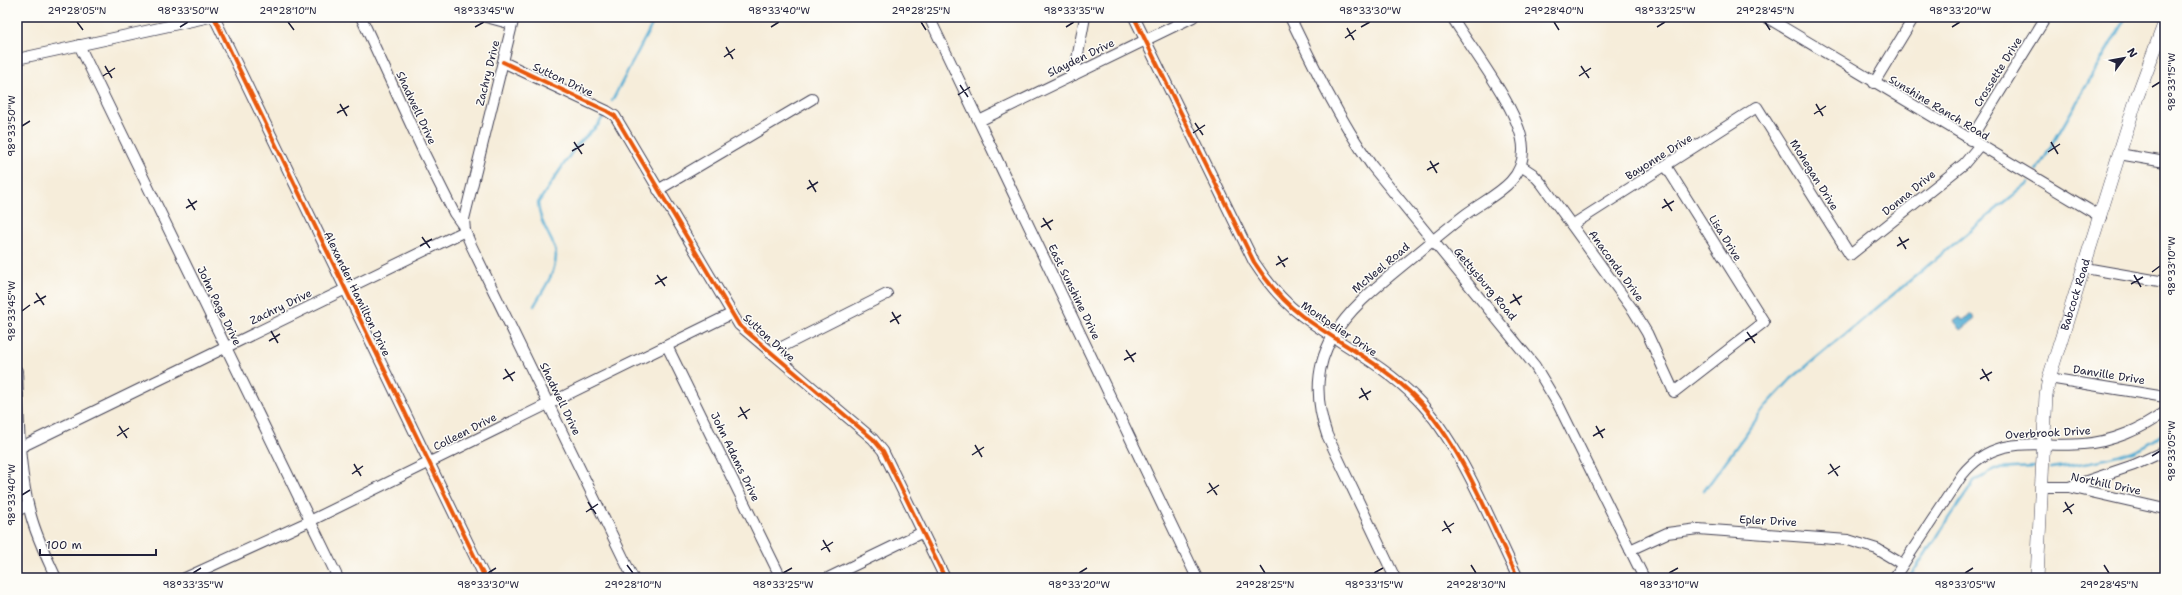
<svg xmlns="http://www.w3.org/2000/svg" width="2182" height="595" font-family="'Shantell Sans',sans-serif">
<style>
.water{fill:#56add3;stroke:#3c6887}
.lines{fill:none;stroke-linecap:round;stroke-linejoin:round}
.stream{stroke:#56add3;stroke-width:2.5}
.minor-casing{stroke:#424053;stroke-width:12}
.major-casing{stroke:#424053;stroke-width:14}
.minor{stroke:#fff;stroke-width:10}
.major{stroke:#fff;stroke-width:13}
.cycleway-casing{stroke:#fdfcf7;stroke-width:6}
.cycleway{stroke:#e8590c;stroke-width:4}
.ticks{fill:none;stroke:#22223b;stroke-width:1.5}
.labels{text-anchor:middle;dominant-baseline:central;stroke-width:3;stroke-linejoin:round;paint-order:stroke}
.street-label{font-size:11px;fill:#22223b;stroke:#fdfcf7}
.neatline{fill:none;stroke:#22223b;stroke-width:1.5}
.ticks-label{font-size:10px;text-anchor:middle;fill:#22223b}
</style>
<rect width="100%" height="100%" fill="#fdfcf7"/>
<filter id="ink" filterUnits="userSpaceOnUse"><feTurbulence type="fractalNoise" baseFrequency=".025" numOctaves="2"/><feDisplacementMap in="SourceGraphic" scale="8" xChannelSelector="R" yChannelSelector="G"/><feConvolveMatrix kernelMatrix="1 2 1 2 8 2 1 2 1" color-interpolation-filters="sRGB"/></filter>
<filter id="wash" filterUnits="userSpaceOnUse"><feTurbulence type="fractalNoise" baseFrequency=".012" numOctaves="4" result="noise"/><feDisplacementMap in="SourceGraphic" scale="16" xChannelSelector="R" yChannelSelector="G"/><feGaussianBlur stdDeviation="0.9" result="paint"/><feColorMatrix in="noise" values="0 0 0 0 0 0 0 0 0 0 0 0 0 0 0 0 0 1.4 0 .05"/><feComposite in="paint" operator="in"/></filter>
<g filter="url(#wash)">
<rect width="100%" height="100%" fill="#f6edda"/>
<!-- water -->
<polygon class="water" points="1971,314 1975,319 1961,330 1954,321 1960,317 1962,320"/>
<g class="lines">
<!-- stream -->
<g class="stream">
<polyline points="612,101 656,17"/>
<polyline points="2037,171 2126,17"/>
<path d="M 534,306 C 543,289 562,266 554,246 C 547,230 539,220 538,203 L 576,146 L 598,125 L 603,117"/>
<path d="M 2051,468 C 2090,462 2134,459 2165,432"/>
<polyline points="1704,491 1766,406 1791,379 2029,182"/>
<polyline points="1909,578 1974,482 1994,469 2034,467"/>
</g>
</g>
</g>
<g filter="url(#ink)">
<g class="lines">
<!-- minor casing -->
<g class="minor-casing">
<g id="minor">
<polyline points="214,17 485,578"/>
<polyline points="361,17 423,151 454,213 464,227"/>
<polyline points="486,17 512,24"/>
<polyline points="514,17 464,219 465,231 471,245 633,578"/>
<polyline points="929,17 1197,578"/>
<path d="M 1134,17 L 1254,262 C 1267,282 1282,301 1302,316 C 1340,344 1383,364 1417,399 C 1461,444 1490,521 1518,578"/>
<path d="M 1290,17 C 1315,69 1339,119 1372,166 L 1535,366 L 1559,406 L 1644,578"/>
<polyline points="1766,17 2101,217"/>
<polyline points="79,45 338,578"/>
<polyline points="17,59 210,17"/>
<polyline points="503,62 607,111 615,116 739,325 873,439 883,451 945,578"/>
<polyline points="1074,75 1085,17"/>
<polyline points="1874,83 1914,17"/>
<polyline points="979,121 1193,17"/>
<polyline points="1970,140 2046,17"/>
<polyline points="2119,154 2165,162"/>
<polyline points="1521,166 1533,174 1542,184 1633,310 1647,333 1674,392 1764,322 1666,166"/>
<polyline points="658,190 812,99"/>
<polyline points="1572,225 1757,107 1850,255 1964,164 1979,146"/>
<polyline points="2085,268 2165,282"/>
<polyline points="667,346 781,578"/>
<polyline points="770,353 887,294"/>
<path d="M 17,371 C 19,419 18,470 31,516 C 37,538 47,558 56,578"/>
<polyline points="2049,378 2165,397"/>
<polyline points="21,447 465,231"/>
<polyline points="2041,487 2069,487 2165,509"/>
<polyline points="2069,487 2134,465 2165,451"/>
<polyline points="17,511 28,505"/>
<polyline points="1630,550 1667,533 1698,529 1848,540 1877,549 1902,564"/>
<polyline points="185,578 310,521 731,314"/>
<polyline points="828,578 923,532"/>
<path d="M 1395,578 L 1327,435 C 1299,353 1344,313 1403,265 C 1424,248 1445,230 1466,214 C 1490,196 1524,184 1523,149 C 1523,114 1471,49 1452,17"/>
<path d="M 1894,578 L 1962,475 C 1997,432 2036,448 2083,444 C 2112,442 2142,429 2165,412"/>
</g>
</g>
<!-- major casing -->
<g class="major-casing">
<g id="major">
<path id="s1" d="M 2037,578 L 2046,395 L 2049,378 L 2137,97 L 2165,22"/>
</g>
</g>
<!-- minor -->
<use href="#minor" class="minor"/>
<!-- major -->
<use href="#major" class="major"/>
<!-- cycleway casing -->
<g class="cycleway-casing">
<g id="cycleway">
<polyline points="214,17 485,578"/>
<path d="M 1134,17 L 1254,262 C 1267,282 1282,301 1302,316 C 1340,344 1383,364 1417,399 C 1461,444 1490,521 1518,578"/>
<polyline points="503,62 607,111 615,116 739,325 873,439 883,451 945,578"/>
</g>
</g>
<!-- cycleway -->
<use href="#cycleway" class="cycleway"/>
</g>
</g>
<!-- ticks -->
<path class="ticks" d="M 77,22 L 83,30M 288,22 L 294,30M 921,22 L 926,30M 1554,22 L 1559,30M 1765,22 L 1770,30M 180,27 L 188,22M 475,27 L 484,22M 771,27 L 779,22M 1066,27 L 1074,22M 1361,27 L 1370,22M 1657,27 L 1665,22M 1952,27 L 1960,22M 1347,28 L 1354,40M 1345,38 L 1356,30M 726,47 L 733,59M 724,57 L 735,49M 105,66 L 112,78M 1581,66 L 1589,78M 103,76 L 115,68M 1579,76 L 1591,68M 960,85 L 968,97M 2152,87 L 2160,82M 958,95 L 970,87M 340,104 L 347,116M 1816,104 L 1823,116M 337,113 L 349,106M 1814,114 L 1826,106M 1195,123 L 1203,135M 22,126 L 30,121M 1193,133 L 1205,125M 574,142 L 582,154M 2051,142 L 2058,154M 572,151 L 584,144M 2048,152 L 2060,144M 1430,161 L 1437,173M 1427,170 L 1439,163M 809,180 L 816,192M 807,189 L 818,182M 188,199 L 195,210M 1664,199 L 1672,211M 186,208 L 197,201M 1662,208 L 1674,201M 1043,218 L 1051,230M 1041,227 L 1053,220M 422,237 L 430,248M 1899,237 L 1906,249M 420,246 L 432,239M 1897,246 L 1909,239M 1278,256 L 1285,267M 1276,265 L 1288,258M 2152,272 L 2160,266M 657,275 L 665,286M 2134,275 L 2141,287M 655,284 L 667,277M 2131,284 L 2143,277M 36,293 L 44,305M 1513,294 L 1520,305M 34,303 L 46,296M 1510,303 L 1522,296M 22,311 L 30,305M 892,312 L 899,324M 890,322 L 901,315M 271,331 L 278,343M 1747,332 L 1755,343M 269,341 L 280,334M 1745,341 L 1757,334M 1126,350 L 1134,362M 1124,360 L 1136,353M 505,369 L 513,381M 1982,369 L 1989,381M 503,379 L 515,372M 1980,379 L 1992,372M 1361,388 L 1368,400M 1359,398 L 1371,391M 740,407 L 747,419M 738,417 L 750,409M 119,426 L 127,438M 1596,426 L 1603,438M 117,436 L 129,428M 1593,436 L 1605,429M 975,445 L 982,457M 972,455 L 984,447M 2152,456 L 2160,451M 354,464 L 361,476M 1830,464 L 1838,476M 352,474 L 363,466M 1828,474 L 1840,466M 1209,483 L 1217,495M 1207,493 L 1219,485M 22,495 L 30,490M 588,502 L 596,514M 2065,502 L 2072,514M 586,512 L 598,504M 2063,512 L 2074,504M 1444,521 L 1451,533M 1442,531 L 1454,523M 823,540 L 830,552M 821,550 L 833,542M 627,565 L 633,573M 1260,565 L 1265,573M 1471,565 L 1476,573M 2104,565 L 2109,573M 193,573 L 201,568M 488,573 L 496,568M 783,573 L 792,568M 1079,573 L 1087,568M 1374,573 L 1383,568M 1669,573 L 1678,568M 1965,573 L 1973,568"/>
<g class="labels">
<!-- street labels -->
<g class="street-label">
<text transform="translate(1081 58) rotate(-26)">Slayden Drive</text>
<text transform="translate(1998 72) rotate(-58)">Crossette Drive</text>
<text transform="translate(488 73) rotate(-76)">Zachry Drive</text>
<text transform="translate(563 80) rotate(25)">Sutton Drive</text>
<text transform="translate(416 108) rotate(65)">Shadwell Drive</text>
<text transform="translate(1939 108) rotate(31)">Sunshine Ranch Road</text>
<text transform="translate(1659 157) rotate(-32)">Bayonne Drive</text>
<text transform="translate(1814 175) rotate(58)">Mohegan Drive</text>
<text transform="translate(1909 193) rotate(-39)">Donna Drive</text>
<text transform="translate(1725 238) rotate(58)">Lisa Drive</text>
<text transform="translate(1616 266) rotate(54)">Anaconda Drive</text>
<text transform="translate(1381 268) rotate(-40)">McNeel Road</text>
<text transform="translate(1485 284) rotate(50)">Gettysburg Road</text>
<text transform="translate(1074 292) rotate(64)">East Sunshine Drive</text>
<text transform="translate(357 294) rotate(64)">Alexander Hamilton Drive</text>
<text stroke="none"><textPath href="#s1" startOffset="288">Babcock Road</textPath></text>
<text transform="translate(219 306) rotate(64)">John Page Drive</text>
<text transform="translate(281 307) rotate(-26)">Zachry Drive</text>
<text transform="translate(1339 329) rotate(34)">Montpelier Drive</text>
<text transform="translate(769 338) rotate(42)">Sutton Drive</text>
<text transform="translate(2109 375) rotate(9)">Danville Drive</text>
<text transform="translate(560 399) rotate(64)">Shadwell Drive</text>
<text transform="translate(465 432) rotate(-27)">Colleen Drive</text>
<text transform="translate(2048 433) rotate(-3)">Overbrook Drive</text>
<text transform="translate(735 457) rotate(64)">John Adams Drive</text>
<text transform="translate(2106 484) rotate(12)">Northill Drive</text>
<text transform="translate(1768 521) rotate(3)">Epler Drive</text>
</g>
</g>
<!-- margin -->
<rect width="2182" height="595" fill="none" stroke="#fdfcf7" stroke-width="44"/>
<!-- north arrow -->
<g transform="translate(2124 58) rotate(58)" stroke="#fdfcf7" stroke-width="3" paint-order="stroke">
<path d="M0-3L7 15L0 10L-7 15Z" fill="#22223b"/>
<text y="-6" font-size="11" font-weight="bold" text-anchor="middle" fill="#22223b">N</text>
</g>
<!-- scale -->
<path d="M40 549v6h116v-6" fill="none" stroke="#22223b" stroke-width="2"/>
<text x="46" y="549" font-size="12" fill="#22223b" stroke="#fdfcf7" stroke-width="3" paint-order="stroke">100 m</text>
<rect x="22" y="22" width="2138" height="551" class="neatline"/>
<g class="ticks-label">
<text x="77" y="14">29°28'05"N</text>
<text x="188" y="14">98°33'50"W</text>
<text x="288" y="14">29°28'10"N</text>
<text x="484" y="14">98°33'45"W</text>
<text x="779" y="14">98°33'40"W</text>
<text x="921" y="14">29°28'25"N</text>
<text x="1074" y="14">98°33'35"W</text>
<text x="1370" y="14">98°33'30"W</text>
<text x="1554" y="14">29°28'40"N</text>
<text x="1665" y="14">98°33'25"W</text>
<text x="1765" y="14">29°28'45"N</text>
<text x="1960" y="14">98°33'20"W</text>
<text transform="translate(2171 82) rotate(-90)" y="4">98°33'15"W</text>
<text transform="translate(11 126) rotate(-90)" y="4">98°33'50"W</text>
<text transform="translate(2171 266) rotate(-90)" y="4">98°33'10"W</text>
<text transform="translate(11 311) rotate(-90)" y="4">98°33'45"W</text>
<text transform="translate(2171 451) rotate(-90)" y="4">98°33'05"W</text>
<text transform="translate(11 495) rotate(-90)" y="4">98°33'40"W</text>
<text x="193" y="588">98°33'35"W</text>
<text x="488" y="588">98°33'30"W</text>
<text x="633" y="588">29°28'10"N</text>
<text x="783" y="588">98°33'25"W</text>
<text x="1079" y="588">98°33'20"W</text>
<text x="1265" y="588">29°28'25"N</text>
<text x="1374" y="588">98°33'15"W</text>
<text x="1476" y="588">29°28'30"N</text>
<text x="1669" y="588">98°33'10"W</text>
<text x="1965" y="588">98°33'05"W</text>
<text x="2109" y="588">29°28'45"N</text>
</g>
</svg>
